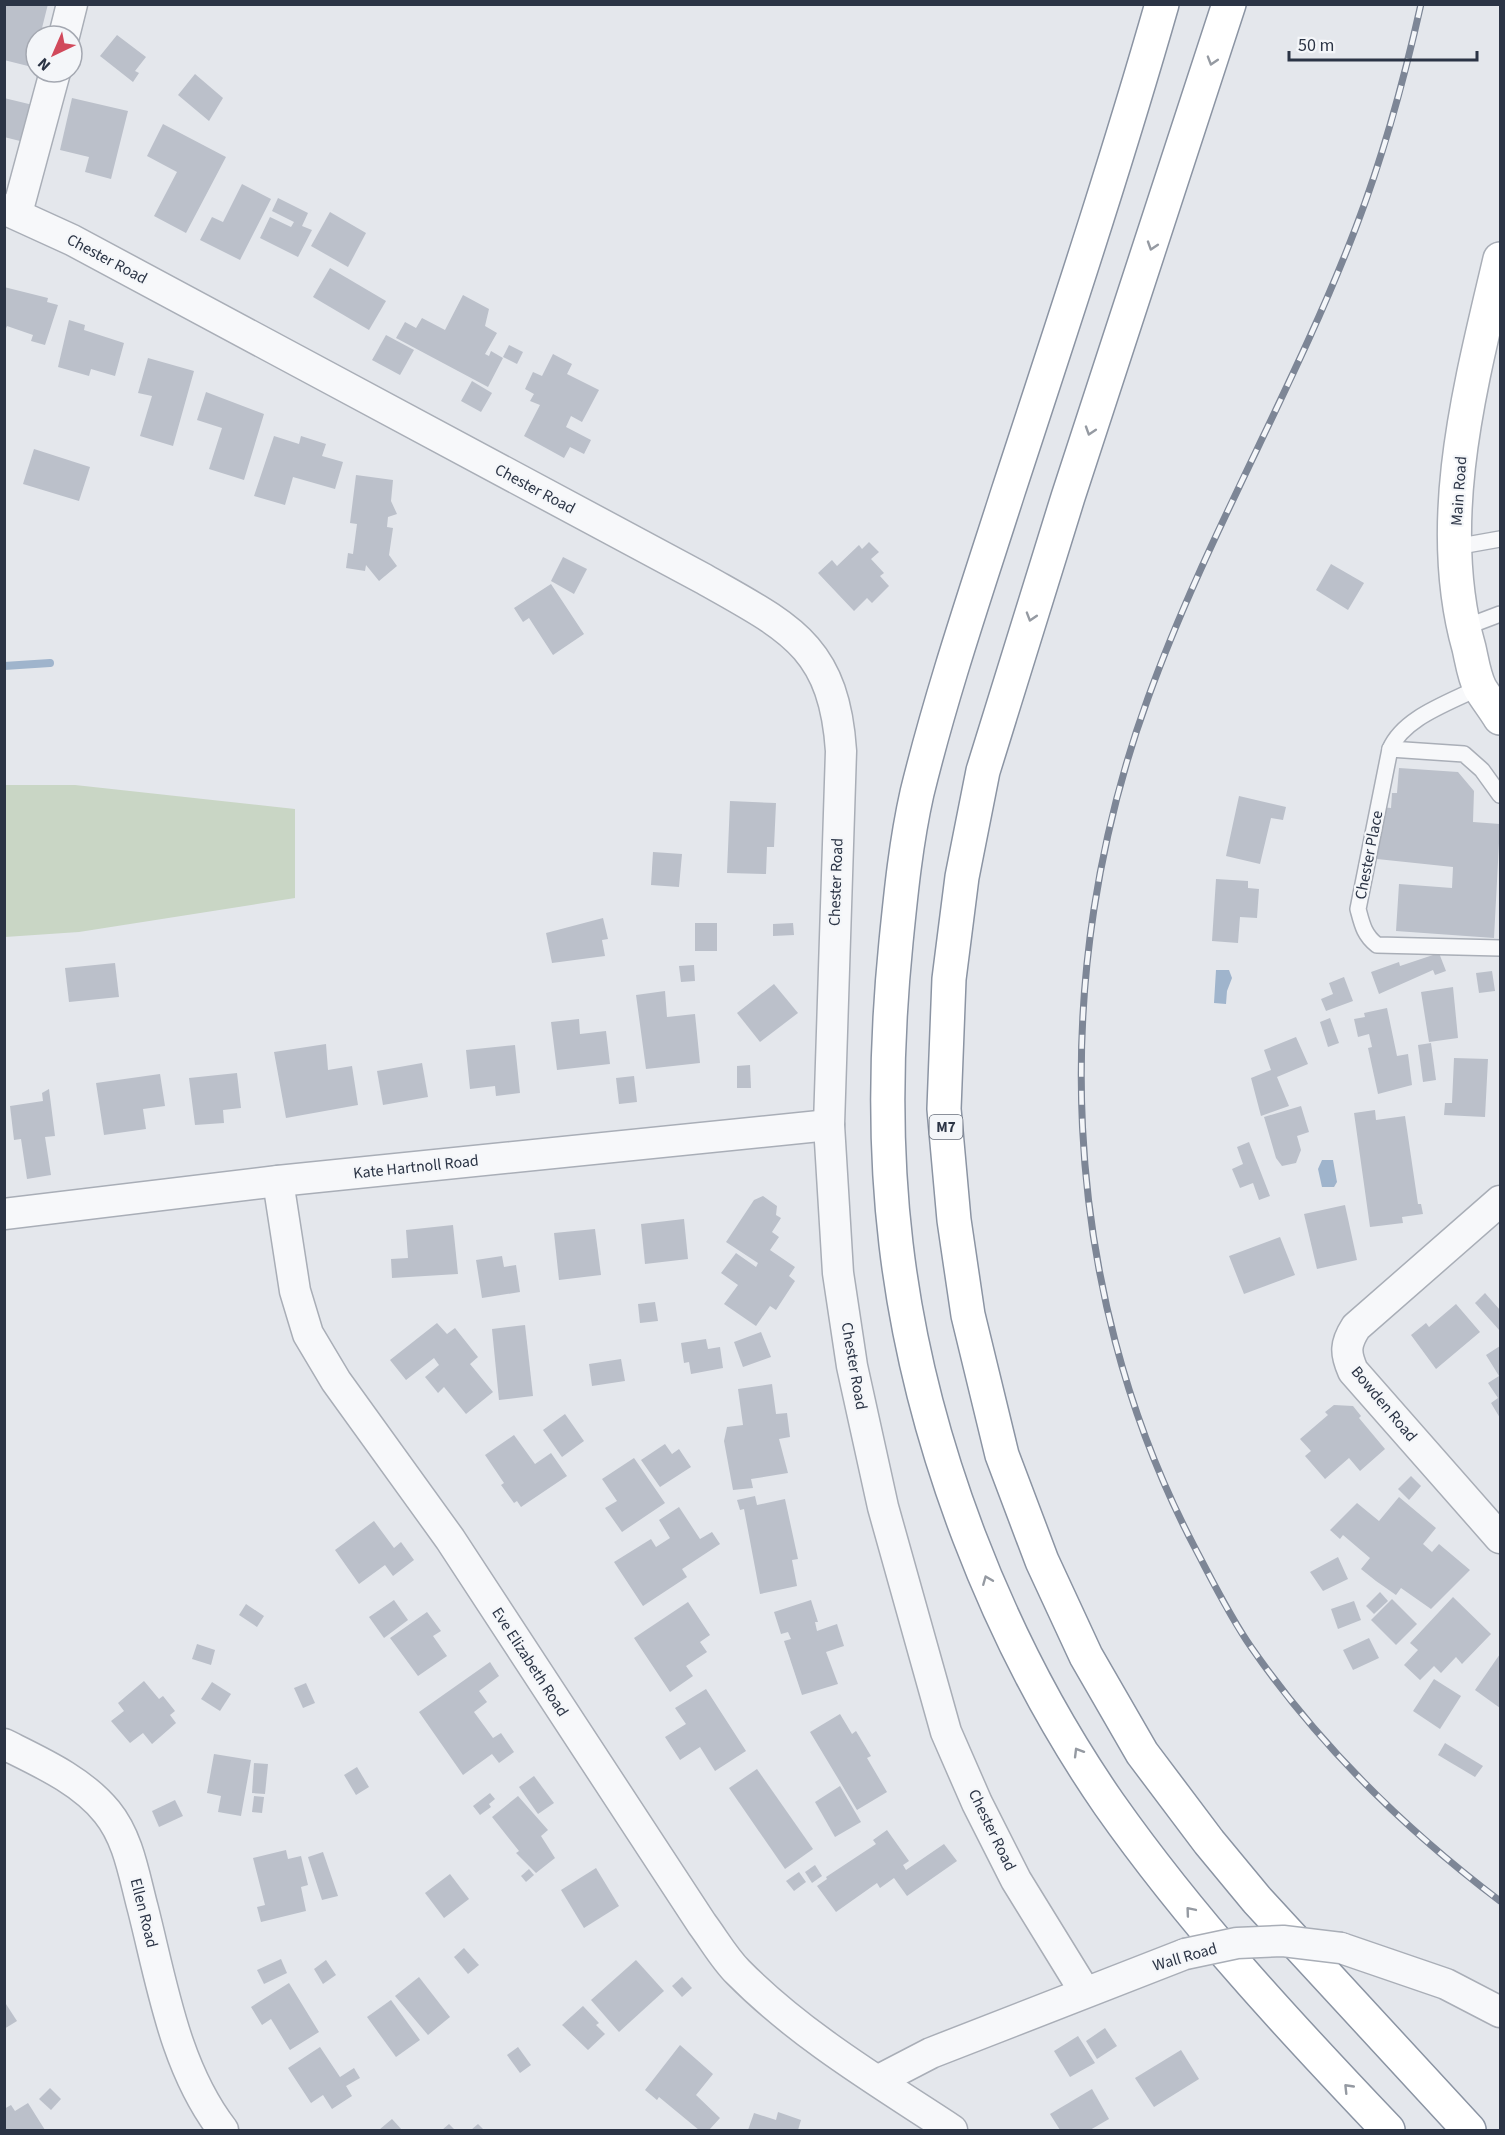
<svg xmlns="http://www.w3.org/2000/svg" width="1505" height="2135" font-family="'Source Sans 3',sans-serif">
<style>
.green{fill:#c9d6c5}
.water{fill:#9fb4cc}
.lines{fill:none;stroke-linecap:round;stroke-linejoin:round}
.stream{stroke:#9fb4cc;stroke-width:8}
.building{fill:#bbc0ca}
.service-casing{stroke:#a9aeb7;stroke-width:18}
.minor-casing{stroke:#a9aeb7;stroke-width:33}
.secondary-casing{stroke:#a9aeb7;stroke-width:36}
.motorway-casing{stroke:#8b94a3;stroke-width:36}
.service{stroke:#f7f8fa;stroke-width:15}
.minor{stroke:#f7f8fa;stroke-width:30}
.secondary{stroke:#fff;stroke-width:33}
.motorway{stroke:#fff;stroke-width:33}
.rail-casing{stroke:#7d8696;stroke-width:7}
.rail{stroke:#f4f6f9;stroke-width:4.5;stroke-dasharray:14;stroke-linecap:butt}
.minor-bridge-casing{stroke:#a9aeb7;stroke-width:33;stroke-linecap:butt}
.minor-bridge{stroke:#f7f8fa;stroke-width:30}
.oneway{stroke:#959aa2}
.labels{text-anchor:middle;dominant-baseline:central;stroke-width:4.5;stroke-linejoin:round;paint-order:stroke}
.shield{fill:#f4f6f9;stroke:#676e7b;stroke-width:1.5}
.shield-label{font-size:15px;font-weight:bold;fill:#2b3445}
.street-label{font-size:16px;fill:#2b3445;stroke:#f4f6f9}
</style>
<rect width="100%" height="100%" fill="#e4e7ec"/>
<!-- green -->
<polygon class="green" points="5,785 75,785 295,809 295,898 79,932 5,937"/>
<!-- water -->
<g class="water">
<polygon points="1216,970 1229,970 1232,978 1227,991 1226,1004 1214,1003"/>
<polygon points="1322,1160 1333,1160 1337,1182 1334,1187 1322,1187 1318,1169"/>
</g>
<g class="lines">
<!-- stream -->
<polyline class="stream" points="4,666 50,663"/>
</g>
<!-- building -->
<g class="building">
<polygon points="4,4 48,4 40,36 36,36 32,67 4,60"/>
<polygon points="117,35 146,57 135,71 139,73 133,82 100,56"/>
<polygon points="195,74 223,98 209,121 178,95"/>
<polygon points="4,98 33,105 24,142 4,137"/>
<polygon points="72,98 128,111 111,179 85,172 89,157 60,150"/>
<polygon points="163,124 226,157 186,233 154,216 177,172 147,156"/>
<polygon points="242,184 271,199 240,260 200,240 212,217 223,222"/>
<polygon points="278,198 308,213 302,226 312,230 298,257 260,238 270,217 291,227 294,222 272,211"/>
<polygon points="330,212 366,233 348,267 311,246"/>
<polygon points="330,268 386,301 369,330 313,297"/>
<polygon points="4,287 48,298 47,302 58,305 45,345 31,341 33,335 7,326 4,333"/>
<polygon points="463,295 489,309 485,326 497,333 485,354 489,356 491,351 503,358 488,387 396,338 405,322 416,328 422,318 445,330"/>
<polygon points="69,320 85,325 84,330 124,343 115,376 91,369 89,376 58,367"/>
<polygon points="386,335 414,350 400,375 372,360"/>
<polygon points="509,345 523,352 517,364 503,357"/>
<polygon points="553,354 572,364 567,374 599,390 582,422 571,416 566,427 591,440 584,454 570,447 564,458 524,436 540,405 530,401 534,394 525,389 533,372 542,376"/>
<polygon points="148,358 194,371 173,446 140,436 152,396 138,393"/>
<polygon points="472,381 492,393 481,412 461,401"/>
<polygon points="206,392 264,414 244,480 209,469 222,428 197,420"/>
<polygon points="274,436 299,444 301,436 326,444 322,456 343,462 335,489 293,477 285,505 254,496"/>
<polygon points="34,449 90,467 79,501 23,484"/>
<polygon points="356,475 393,480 391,501 397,514 388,517 387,527 393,528 389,555 397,566 379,581 366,565 365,571 346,568 348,553 353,554 357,524 350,523"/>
<polygon points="869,542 879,552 871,559 884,573 880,576 889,586 872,603 867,598 854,611 818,573 832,560 837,566 859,545 862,549"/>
<polygon points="563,557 587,569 574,594 551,581"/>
<polygon points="1331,564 1364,583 1348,610 1316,590"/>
<polygon points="551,584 584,634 553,655 529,618 523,622 514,608"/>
<polygon points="1399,768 1458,772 1474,791 1473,822 1500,824 1494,938 1396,931 1399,884 1452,888 1453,867 1377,859 1380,807 1391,808 1392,793 1397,793"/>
<polygon points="1239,796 1286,807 1283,820 1271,818 1260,864 1226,856"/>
<polygon points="730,801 776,803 774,847 767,847 766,874 727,873"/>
<polygon points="653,852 682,854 679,887 651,885"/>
<polygon points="1216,879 1248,881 1248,888 1259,889 1257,918 1240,917 1238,943 1212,941"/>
<polygon points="603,918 608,939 602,940 605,956 552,963 546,933"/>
<rect x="695" y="923" width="22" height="28"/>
<polygon points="793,923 794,935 773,936 773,924"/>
<polygon points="1439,953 1446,971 1435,975 1433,970 1379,994 1371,972 1399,962 1400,966"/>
<polygon points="115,963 119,997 69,1002 65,968"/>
<polygon points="694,965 695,981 681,982 679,966"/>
<polygon points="1492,971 1495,991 1479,993 1476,973"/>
<polygon points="1344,977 1353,1001 1326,1011 1321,999 1333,994 1329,983"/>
<polygon points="774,984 798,1013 760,1042 737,1013"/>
<polygon points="1453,987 1458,1038 1429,1042 1421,992"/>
<polygon points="665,991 667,1017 695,1014 700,1063 646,1069 636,995"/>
<polygon points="1387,1008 1397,1056 1408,1054 1412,1085 1378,1094 1368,1048 1372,1047 1369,1034 1358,1037 1354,1019 1365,1017 1364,1013"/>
<polygon points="1330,1018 1339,1043 1328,1047 1320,1022"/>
<polygon points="579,1019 580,1034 606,1031 610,1064 557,1070 551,1022"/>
<polygon points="1296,1037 1308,1064 1277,1077 1289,1106 1261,1116 1251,1078 1271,1070 1264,1050"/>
<polygon points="1431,1043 1436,1080 1423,1082 1418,1045"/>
<polygon points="326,1044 328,1070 352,1066 358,1105 286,1118 274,1052"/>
<polygon points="515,1045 520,1093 496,1096 495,1086 470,1089 466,1050"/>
<polygon points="1454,1058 1488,1059 1485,1117 1444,1115 1445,1103 1452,1103"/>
<polygon points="422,1063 428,1097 383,1105 377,1071"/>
<polygon points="750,1065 751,1088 737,1088 737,1066"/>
<polygon points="237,1073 241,1108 223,1110 224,1123 195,1125 189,1078"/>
<polygon points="160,1074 165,1106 143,1109 146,1129 104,1135 96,1083"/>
<polygon points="634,1076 637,1102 619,1104 616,1078"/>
<polygon points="49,1089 55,1136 45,1137 51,1175 27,1179 21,1139 14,1140 10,1106 43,1101 42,1093"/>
<polygon points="1301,1106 1309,1132 1297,1136 1301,1150 1296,1163 1282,1166 1276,1158 1264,1117"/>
<polygon points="1375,1110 1376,1120 1405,1116 1418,1204 1421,1204 1423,1214 1402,1217 1403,1223 1370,1227 1354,1113"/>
<polygon points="1249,1142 1270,1196 1259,1200 1253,1183 1240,1188 1232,1169 1243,1164 1237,1147"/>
<polygon points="763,1196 777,1206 776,1215 781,1218 772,1232 779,1237 770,1250 795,1267 789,1276 795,1281 776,1310 770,1306 756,1326 724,1304 738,1285 721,1273 736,1253 756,1267 758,1263 726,1242 754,1200"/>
<polygon points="1345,1205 1357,1260 1317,1269 1304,1214"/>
<polygon points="684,1219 688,1259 645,1264 641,1224"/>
<polygon points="453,1225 458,1274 392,1278 391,1259 408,1258 406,1230"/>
<polygon points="595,1229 601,1275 559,1280 554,1233"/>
<polygon points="1280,1237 1295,1275 1244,1294 1229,1256"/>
<polygon points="502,1256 504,1267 516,1265 520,1292 482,1298 476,1260"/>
<polygon points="1485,1293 1500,1310 1500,1331 1475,1303"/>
<polygon points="655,1302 658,1321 640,1323 638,1304"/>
<polygon points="1456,1304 1480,1332 1436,1369 1411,1335 1426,1323 1429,1327"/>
<polygon points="437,1323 447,1334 455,1328 478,1357 470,1364 493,1392 466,1414 444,1387 438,1393 425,1377 439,1365 434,1358 406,1380 390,1360"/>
<polygon points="525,1325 533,1396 499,1400 492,1329"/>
<polygon points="761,1332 771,1357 743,1367 734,1342"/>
<polygon points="706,1339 708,1349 720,1347 723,1368 691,1374 689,1362 684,1363 681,1343"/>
<polygon points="1500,1346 1500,1418 1491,1403 1498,1398 1488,1383 1499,1376 1486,1355"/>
<polygon points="621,1359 625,1381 592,1386 589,1364"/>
<polygon points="772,1384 776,1414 787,1413 790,1437 779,1439 788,1473 751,1479 753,1488 733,1490 724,1441 727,1427 743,1425 738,1389"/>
<polygon points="1334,1405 1353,1406 1361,1416 1359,1418 1385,1449 1360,1471 1349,1458 1325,1479 1305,1456 1311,1451 1300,1439 1328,1415 1325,1412"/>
<polygon points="565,1414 584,1441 562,1457 543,1430"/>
<polygon points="514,1435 535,1464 551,1453 567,1476 521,1507 517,1501 514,1503 501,1485 504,1483 485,1455"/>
<polygon points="665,1444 672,1454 679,1449 691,1467 660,1487 641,1460"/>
<polygon points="634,1458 665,1503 622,1532 605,1508 617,1501 602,1479"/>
<polygon points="1411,1476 1421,1486 1409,1500 1398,1489"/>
<polygon points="755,1496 757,1505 785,1499 798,1559 792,1560 797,1586 760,1594 744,1509 740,1510 737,1500"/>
<polygon points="1399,1497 1436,1528 1423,1544 1432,1552 1439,1544 1470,1570 1431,1609 1401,1588 1396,1595 1376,1581 1361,1569 1370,1558 1343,1535 1340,1539 1330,1530 1357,1503 1379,1521"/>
<polygon points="679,1507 700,1539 712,1532 720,1544 682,1569 687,1577 643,1606 614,1562 651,1539 656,1547 670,1538 659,1520"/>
<polygon points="374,1521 394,1548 401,1542 414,1560 393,1576 385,1565 359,1584 335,1550"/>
<polygon points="1338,1557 1348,1579 1323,1591 1310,1572"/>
<polygon points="1380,1592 1388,1601 1374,1614 1366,1606"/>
<polygon points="1453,1597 1491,1634 1462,1664 1456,1657 1441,1673 1434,1666 1420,1680 1404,1665 1418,1650 1410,1643"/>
<polygon points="1392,1599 1417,1624 1396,1645 1371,1620"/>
<polygon points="394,1600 408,1620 384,1638 369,1617"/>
<polygon points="811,1600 818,1622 815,1622 817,1631 837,1624 844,1646 826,1652 838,1684 802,1695 784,1641 791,1639 788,1632 781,1634 774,1612"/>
<polygon points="1354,1601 1361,1620 1338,1629 1331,1609"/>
<polygon points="688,1602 710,1635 700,1642 707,1652 686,1666 693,1676 670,1692 634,1638"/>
<polygon points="246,1604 264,1616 257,1627 239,1615"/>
<polygon points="427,1612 441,1631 433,1636 447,1656 418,1676 390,1638"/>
<polygon points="1369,1638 1379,1658 1353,1670 1343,1650"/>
<polygon points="197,1644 215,1650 211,1665 192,1659"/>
<polygon points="1500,1654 1500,1708 1475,1690"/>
<polygon points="490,1662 499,1676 479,1691 487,1702 474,1712 493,1738 501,1733 514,1752 499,1763 492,1754 463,1775 419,1712"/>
<polygon points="1434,1679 1461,1696 1440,1729 1413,1711"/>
<polygon points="144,1681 159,1699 163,1696 175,1711 170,1715 176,1723 152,1744 143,1733 130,1743 111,1721 124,1711 118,1703"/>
<polygon points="212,1682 231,1694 220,1711 201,1699"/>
<polygon points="306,1683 315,1703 303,1708 294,1688"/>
<polygon points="706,1689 746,1751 715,1771 700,1747 680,1760 665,1737 686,1724 675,1708"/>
<polygon points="840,1714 852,1734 856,1731 871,1756 867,1758 887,1792 857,1810 810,1732"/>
<polygon points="1445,1743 1483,1766 1475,1777 1438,1755"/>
<polygon points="214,1754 251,1760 241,1816 218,1812 221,1796 207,1793"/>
<polygon points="254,1763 268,1764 265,1794 252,1793"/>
<polygon points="357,1767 369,1787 356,1795 344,1775"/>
<polygon points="757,1769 813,1849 785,1869 729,1788"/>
<polygon points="534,1776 554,1803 538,1814 519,1787"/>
<polygon points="840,1786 861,1822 835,1837 815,1802"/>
<polygon points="490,1793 495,1799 489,1804 491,1807 480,1815 473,1806"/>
<polygon points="254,1796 264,1797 262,1813 252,1812"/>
<polygon points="518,1796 548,1830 541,1836 555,1858 536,1873 516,1853 519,1851 492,1817"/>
<polygon points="175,1800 183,1816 159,1827 152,1811"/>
<polygon points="887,1830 909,1861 903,1865 906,1870 944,1844 957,1861 907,1896 894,1878 880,1888 877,1883 836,1912 817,1886 827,1879 826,1877 876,1844 873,1840"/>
<polygon points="286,1850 288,1859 301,1856 308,1885 301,1887 306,1911 261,1922 257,1907 265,1905 253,1858"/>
<polygon points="323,1852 338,1896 322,1900 308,1857"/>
<polygon points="815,1865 822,1876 812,1883 805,1872"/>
<polygon points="596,1868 619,1906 584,1928 561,1890"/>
<polygon points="529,1869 534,1875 526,1882 521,1876"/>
<polygon points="799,1872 806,1882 794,1891 786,1881"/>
<polygon points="450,1874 469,1899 444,1918 425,1893"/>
<polygon points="464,1948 479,1965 468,1974 454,1957"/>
<polygon points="281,1959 287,1973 264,1984 257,1970"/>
<polygon points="326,1960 336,1975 323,1984 314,1969"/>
<polygon points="636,1960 664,1991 619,2032 591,2000"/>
<polygon points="419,1977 450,2017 428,2035 395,1996"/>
<polygon points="682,1977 692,1988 682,1997 672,1986"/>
<polygon points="289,1983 319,2032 290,2050 271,2019 262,2025 251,2007"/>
<polygon points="391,2000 420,2040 396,2057 367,2017"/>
<polygon points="4,2001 17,2021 4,2029"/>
<polygon points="583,2006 599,2023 596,2025 605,2034 588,2050 562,2025"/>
<polygon points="1105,2028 1117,2046 1097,2059 1086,2041"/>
<polygon points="1078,2036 1095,2063 1070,2077 1054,2051"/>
<polygon points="680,2045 713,2074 696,2095 720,2118 709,2130 699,2130 659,2097 657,2100 645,2090"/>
<polygon points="320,2047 340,2077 354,2068 360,2078 346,2086 352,2096 332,2109 323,2095 311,2103 288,2068"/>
<polygon points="518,2047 531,2065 520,2073 507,2055"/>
<polygon points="1181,2050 1199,2079 1154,2107 1135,2078"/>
<polygon points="50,2088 61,2099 51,2110 39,2099"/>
<polygon points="1092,2089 1109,2119 1090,2130 1060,2130 1050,2114"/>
<polygon points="28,2103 45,2130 4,2130 4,2109 11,2105 15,2111"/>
<polygon points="778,2112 801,2120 798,2130 748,2130 754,2113 776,2120"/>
<polygon points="392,2119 402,2130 379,2130 386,2124"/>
<polygon points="449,2124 455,2130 442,2130"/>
<polygon points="478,2124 484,2130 471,2130"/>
</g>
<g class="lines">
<!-- service casing -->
<g class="service-casing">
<g id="service">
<polyline points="1455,547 1500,539"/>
<polyline points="1463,628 1500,614"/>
<path d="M 1480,687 C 1449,703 1404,717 1390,749 L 1358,909 C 1362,924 1364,935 1377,945 L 1500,948"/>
<polyline points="1390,749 1464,754 1482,770 1500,795"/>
</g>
</g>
<!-- minor casing -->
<g class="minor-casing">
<g id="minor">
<polyline points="64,36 72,4"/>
<path d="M 4,209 L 72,240 L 704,579 C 788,627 834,645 841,751 L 829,1125 L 838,1273 L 852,1366 L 883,1507 L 946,1732 L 977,1803 L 1016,1880 L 1085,1992"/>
<polyline points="17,213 55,72"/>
<path d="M 278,1181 L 295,1291 L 308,1334 L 336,1381 L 450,1539 L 702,1924 C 714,1940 724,1958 738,1972 C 800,2035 879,2082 952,2130"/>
<path d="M 1500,1201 L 1356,1327 C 1345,1344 1345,1353 1353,1371 L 1500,1538"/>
<polyline points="4,1214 278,1181 829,1125"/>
<path d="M 4,1744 C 40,1762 81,1780 107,1812 C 129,1839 134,1876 143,1909 C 162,1984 175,2068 223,2130"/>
<polyline points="1341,1948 1446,1984 1500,2012"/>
<polyline points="879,2080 931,2053 1185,1954"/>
</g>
</g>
<!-- secondary casing -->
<g class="secondary-casing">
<path id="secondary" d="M 1500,259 C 1471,383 1433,521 1469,648 C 1472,661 1474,676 1480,688 C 1486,698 1494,708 1500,718"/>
</g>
<!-- motorway casing -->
<g class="motorway-casing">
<g id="motorway">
<path d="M 1162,4 C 1115,168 1061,330 1008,492 C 976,592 942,691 917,793 C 906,842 901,892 896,942 C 886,1042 884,1144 896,1244 C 919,1439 997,1642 1109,1804 C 1192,1922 1289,2026 1388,2130"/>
<polyline points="1229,4 1068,497 983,771 962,877 949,979 944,1109 954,1220 968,1315 1002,1455 1042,1561 1086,1656 1142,1753 1209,1842 1257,1900 1469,2130"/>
</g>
</g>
<!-- service -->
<use href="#service" class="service"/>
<!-- minor -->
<use href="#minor" class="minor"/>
<!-- secondary -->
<use href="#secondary" class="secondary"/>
<!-- motorway -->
<use href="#motorway" class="motorway"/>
<!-- rail casing -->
<g class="rail-casing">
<path id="rail" d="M 1421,4 C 1404,80 1384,154 1356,227 C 1295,387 1206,537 1148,698 C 1048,973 1058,1285 1194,1546 C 1212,1580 1229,1615 1251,1647 C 1319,1745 1406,1830 1500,1901"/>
</g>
<!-- rail -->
<use href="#rail" class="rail"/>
<!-- minor-bridge casing -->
<g class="minor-bridge-casing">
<polyline id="minor-bridge" points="1185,1954 1237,1943 1283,1941 1341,1948"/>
</g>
<!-- minor-bridge -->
<use href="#minor-bridge" class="minor-bridge"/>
</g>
<!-- one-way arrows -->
<defs><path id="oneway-chevron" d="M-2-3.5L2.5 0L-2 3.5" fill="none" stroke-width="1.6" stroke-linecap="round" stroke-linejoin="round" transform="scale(1.5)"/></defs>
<g class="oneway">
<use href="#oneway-chevron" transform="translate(1212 61) rotate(107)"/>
<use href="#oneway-chevron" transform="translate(1152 246) rotate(108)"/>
<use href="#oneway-chevron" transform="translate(1090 431) rotate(108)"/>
<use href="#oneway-chevron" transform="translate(1031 617) rotate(107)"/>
<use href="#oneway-chevron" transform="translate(987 1580) rotate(-112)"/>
<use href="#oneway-chevron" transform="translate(1078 1752) rotate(-121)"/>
<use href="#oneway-chevron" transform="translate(1190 1911) rotate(-130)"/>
<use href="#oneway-chevron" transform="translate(1348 2088) rotate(-134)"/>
</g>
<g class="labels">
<!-- shield labels -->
<rect class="shield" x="929.5" y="1115" width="33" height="24" rx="4.5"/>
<g class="shield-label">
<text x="946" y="1127">M7</text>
</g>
<!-- street labels -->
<g class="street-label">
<text transform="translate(107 259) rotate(28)">Chester Road</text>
<text transform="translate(535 489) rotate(28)">Chester Road</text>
<text transform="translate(1459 491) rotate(-86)">Main Road</text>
<text transform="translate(1369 855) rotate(-79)">Chester Place</text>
<text transform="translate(836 882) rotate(-88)">Chester Road</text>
<text transform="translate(416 1167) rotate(-6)">Kate Hartnoll Road</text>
<text transform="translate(854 1366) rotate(80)">Chester Road</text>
<text transform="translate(1384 1404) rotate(50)">Bowden Road</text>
<text transform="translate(530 1662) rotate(57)">Eve Elizabeth Road</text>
<text transform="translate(992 1830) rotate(64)">Chester Road</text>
<text transform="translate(144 1913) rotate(76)">Ellen Road</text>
<text transform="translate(1185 1957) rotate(-16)">Wall Road</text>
</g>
</g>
<!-- border -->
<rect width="1505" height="2135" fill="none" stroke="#2b3445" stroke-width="12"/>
<!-- north arrow -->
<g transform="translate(54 54) rotate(224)"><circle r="28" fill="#f4f6f9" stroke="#a4a8b1" stroke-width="1.5"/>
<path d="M0-4.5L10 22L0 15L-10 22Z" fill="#d1495b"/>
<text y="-9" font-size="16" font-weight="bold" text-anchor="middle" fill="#2b3445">N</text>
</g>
<!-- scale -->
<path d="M1289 51v9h188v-9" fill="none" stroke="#2b3445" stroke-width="3"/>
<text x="1298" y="51" font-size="18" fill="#2b3445" stroke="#f4f6f9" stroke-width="4.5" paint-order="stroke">50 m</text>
</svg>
